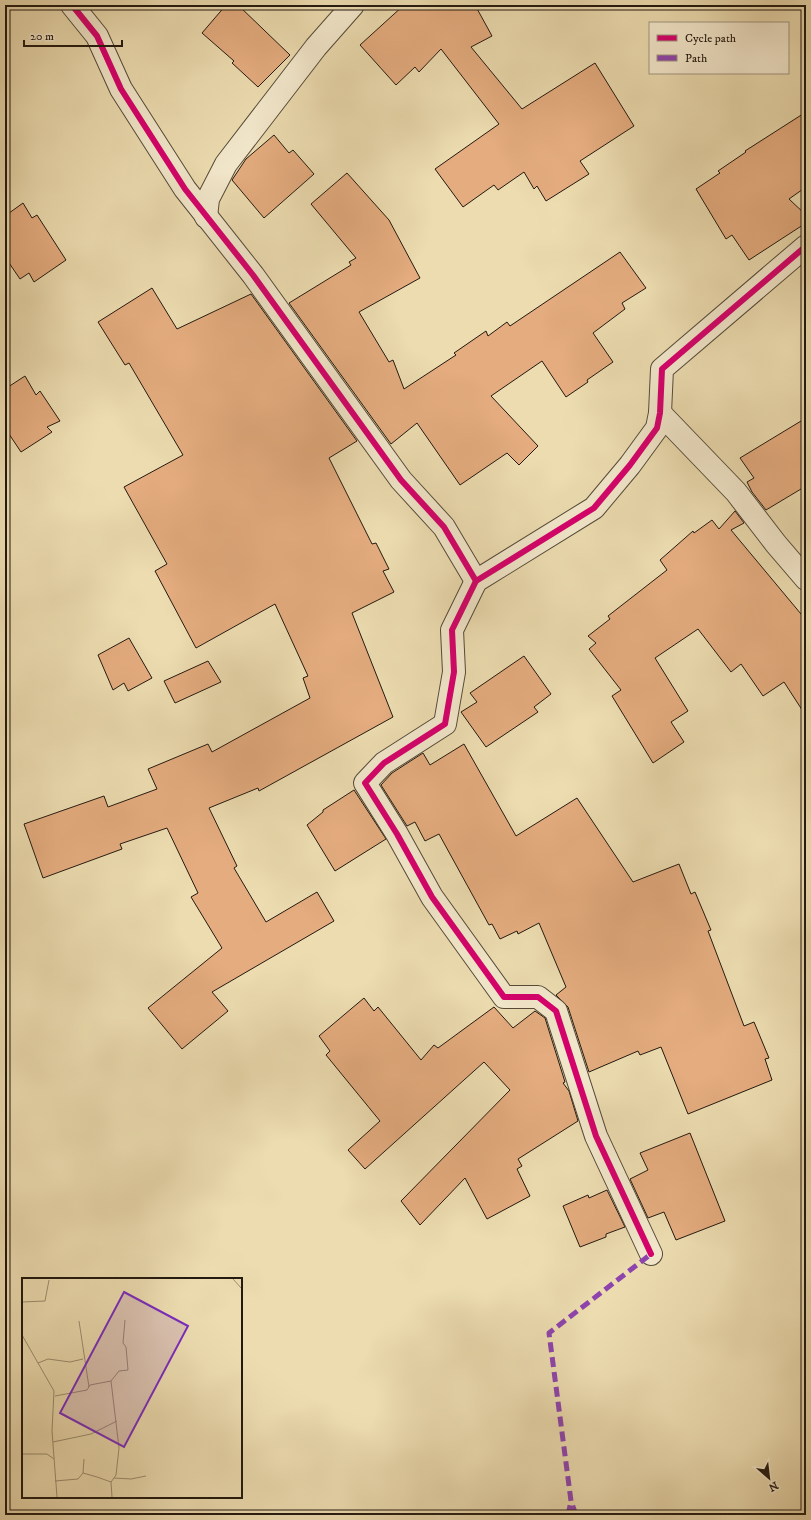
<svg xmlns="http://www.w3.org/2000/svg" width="811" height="1520" font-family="'IM FELL DW Pica',serif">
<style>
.building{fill:#e4ac7f;stroke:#231910}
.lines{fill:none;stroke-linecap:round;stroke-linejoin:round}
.minor-casing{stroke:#554a38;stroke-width:24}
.minor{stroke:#f3e8cc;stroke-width:22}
.quiet{stroke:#8e44ad;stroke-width:5;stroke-dasharray:10 5;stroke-linecap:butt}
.cycleway-casing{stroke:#f3e8cc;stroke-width:8}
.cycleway{stroke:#d6006c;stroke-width:6}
.inset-road{fill:none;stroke:#9c8e70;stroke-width:1}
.view{fill:#7b2cbf;fill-opacity:0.15;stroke:#7b2cbf;stroke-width:2}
.inset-edge{fill:none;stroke:#231910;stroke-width:2}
</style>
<rect width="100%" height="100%" fill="#ecdcb0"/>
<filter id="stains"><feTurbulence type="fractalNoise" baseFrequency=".005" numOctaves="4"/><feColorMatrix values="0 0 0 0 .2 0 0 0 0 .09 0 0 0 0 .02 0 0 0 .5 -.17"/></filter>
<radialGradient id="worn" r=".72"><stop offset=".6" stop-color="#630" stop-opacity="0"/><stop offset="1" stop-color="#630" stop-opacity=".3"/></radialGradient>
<!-- building -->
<g class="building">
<polygon points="226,5 238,5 290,55 258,87 232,63 234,61 202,33"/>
<polygon points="404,5 475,5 492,36 471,47 522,109 595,63 634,126 580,161 589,174 546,201 537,186 534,189 524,172 498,190 494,185 463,207 435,169 499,124 441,49 419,72 415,67 396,85 360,45"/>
<polygon points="806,112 806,187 789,199 806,215 806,223 749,260 732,235 726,239 696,189 720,173 718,171 746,152 745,151"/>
<polygon points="274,135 289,153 293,150 314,174 264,218 232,180 246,159"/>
<polygon points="347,173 389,220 420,278 359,312 389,362 393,360 404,389 456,355 454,353 486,331 488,336 507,322 510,326 620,252 646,288 622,303 625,309 593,333 613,362 587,380 588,382 566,397 542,361 491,396 538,446 519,465 507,453 460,485 417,423 391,444 289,303 351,265 349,262 356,258 311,204"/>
<polygon points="23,203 32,218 37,215 66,260 34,282 29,273 20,279 5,257 5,216"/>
<polygon points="152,288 177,329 251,294 357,441 329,458 372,544 376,543 389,569 383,571 394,592 352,613 393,717 259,791 258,788 209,808 237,866 234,868 266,922 317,892 334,921 212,992 228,1011 182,1049 148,1008 222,948 191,897 198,893 167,828 120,844 122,849 43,878 24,824 104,796 108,807 157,789 148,769 208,744 212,752 310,698 303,678 308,676 275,604 196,648 155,571 167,564 124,487 183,455 129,363 125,365 98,322"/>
<polygon points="25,376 36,395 40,391 60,421 47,427 52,432 21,452 5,428 5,389"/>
<polygon points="806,418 806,486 766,510 752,492 747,482 754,478 740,458"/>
<polygon points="735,511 744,523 731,530 806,620 806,716 784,682 763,696 741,664 731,672 698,629 655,658 688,711 671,722 684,742 653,763 612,696 621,690 589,649 596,643 588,636 610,619 608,616 667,570 660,560 693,531 694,533 712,520 719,529"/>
<polygon points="129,638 152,678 128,691 124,683 113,690 98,655"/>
<polygon points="524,656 551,694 534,707 538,712 486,747 461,712 477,702 470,693"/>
<polygon points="208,661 221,682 175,703 164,681"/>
<polygon points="464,744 516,836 577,798 633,882 679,864 691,894 695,892 711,930 708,931 744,1026 754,1022 769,1058 765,1059 772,1080 688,1114 661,1047 640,1055 638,1051 589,1072 568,1007 556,995 566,987 539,923 518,934 517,931 500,939 492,924 489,925 439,834 425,841 415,822 407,826 381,785 392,773 423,753 430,765"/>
<polygon points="354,790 386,839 335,871 307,825 323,812 323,810"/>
<polygon points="364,998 374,1011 378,1007 421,1060 434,1045 438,1048 494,1007 513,1028 535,1011 545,1018 565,1082 563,1083 569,1091 578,1121 518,1159 522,1166 517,1169 530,1196 487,1219 465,1178 420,1225 401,1201 510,1090 484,1062 365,1169 348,1150 380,1121 326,1055 330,1051 319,1036"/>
<polygon points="690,1133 725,1221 676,1240 664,1212 648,1218 630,1179 648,1170 640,1153"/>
<polygon points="607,1190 625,1227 606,1234 606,1237 580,1247 563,1206 588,1195 589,1198"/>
</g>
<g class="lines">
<!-- minor casing -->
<g class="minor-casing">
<g id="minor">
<polyline points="72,5 97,36 121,89 185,189 253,275 401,480 444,527 476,581"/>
<polyline points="206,217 208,199 226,164 316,47 353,5"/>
<polyline points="660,413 736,492 776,544 806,579"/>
<polyline points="651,1254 596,1136 556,1011 538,997 504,997 432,897 397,834 365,783 384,763 445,724 454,672 452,630 476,581 594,508 630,465 657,428 660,413 662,369 806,246"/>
</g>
</g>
<!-- minor -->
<use href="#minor" class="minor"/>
<!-- quiet -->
<g class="quiet">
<polyline points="568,1515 571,1501"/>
<polyline points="576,1515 571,1501 549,1333 651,1254"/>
</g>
<!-- cycleway casing -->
<g class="cycleway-casing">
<g id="cycleway">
<polyline points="72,5 97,36 121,89 185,189 253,275 401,480 444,527 476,581"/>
<polyline points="651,1254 596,1136 556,1011 538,997 504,997 432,897 397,834 365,783 384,763 445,724 454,672 452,630 476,581 594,508 630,465 657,428 660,413 662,369 806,246"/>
</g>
</g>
<!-- cycleway -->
<use href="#cycleway" class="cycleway"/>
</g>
<!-- overview -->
<g transform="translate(22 1278)">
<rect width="220" height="220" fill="#ecdcb0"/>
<path class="inset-road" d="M 211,1 L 220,11M 0,24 L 23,23 L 27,2M 57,43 L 67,109M 0,57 L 32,113 L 30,153 L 35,219M 16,85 L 26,81 L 48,84 L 61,81M 89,103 L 97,170 L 94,197 L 89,204M 33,118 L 65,112 L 68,107 L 89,103 L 97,93 L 106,92 L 104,69 L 101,65 L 103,42M 31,164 L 69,156 L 95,143M 0,176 L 25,176 L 32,181M 61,195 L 62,181M 92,200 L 109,201 L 124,198M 33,203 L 56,201 L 61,195 L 75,199 L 89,204 L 90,219"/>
<path class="view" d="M 102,14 L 166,48 L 102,169 L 38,135 Z"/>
<rect width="220" height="220" class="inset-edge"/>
</g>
<!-- margin -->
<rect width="811" height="1520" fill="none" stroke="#ecdcb0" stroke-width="20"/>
<rect x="6" y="6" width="799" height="1508" fill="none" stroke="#231910" stroke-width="2"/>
<rect x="10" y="10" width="791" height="1500" fill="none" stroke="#231910"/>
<!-- legend -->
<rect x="649" y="22" width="140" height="52" fill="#f3e8cc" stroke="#a09581"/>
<rect x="657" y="35" width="20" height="6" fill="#d6006c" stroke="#a09581"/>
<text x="685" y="42" font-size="12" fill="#231910">Cycle path</text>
<rect x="657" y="55" width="20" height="6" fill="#8e44ad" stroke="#a09581"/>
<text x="685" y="62" font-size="12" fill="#231910">Path</text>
<!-- north arrow -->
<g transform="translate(769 1478) rotate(152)" stroke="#f3e8cc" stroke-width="3" paint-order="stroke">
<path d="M0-3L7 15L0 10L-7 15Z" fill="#231910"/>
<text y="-6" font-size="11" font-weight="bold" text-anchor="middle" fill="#231910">N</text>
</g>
<!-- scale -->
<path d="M24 40v6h98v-6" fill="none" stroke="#231910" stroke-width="2"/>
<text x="30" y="40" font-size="12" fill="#231910" stroke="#f3e8cc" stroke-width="3" paint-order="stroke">20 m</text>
<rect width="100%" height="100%" filter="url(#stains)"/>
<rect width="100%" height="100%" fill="url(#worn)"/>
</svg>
